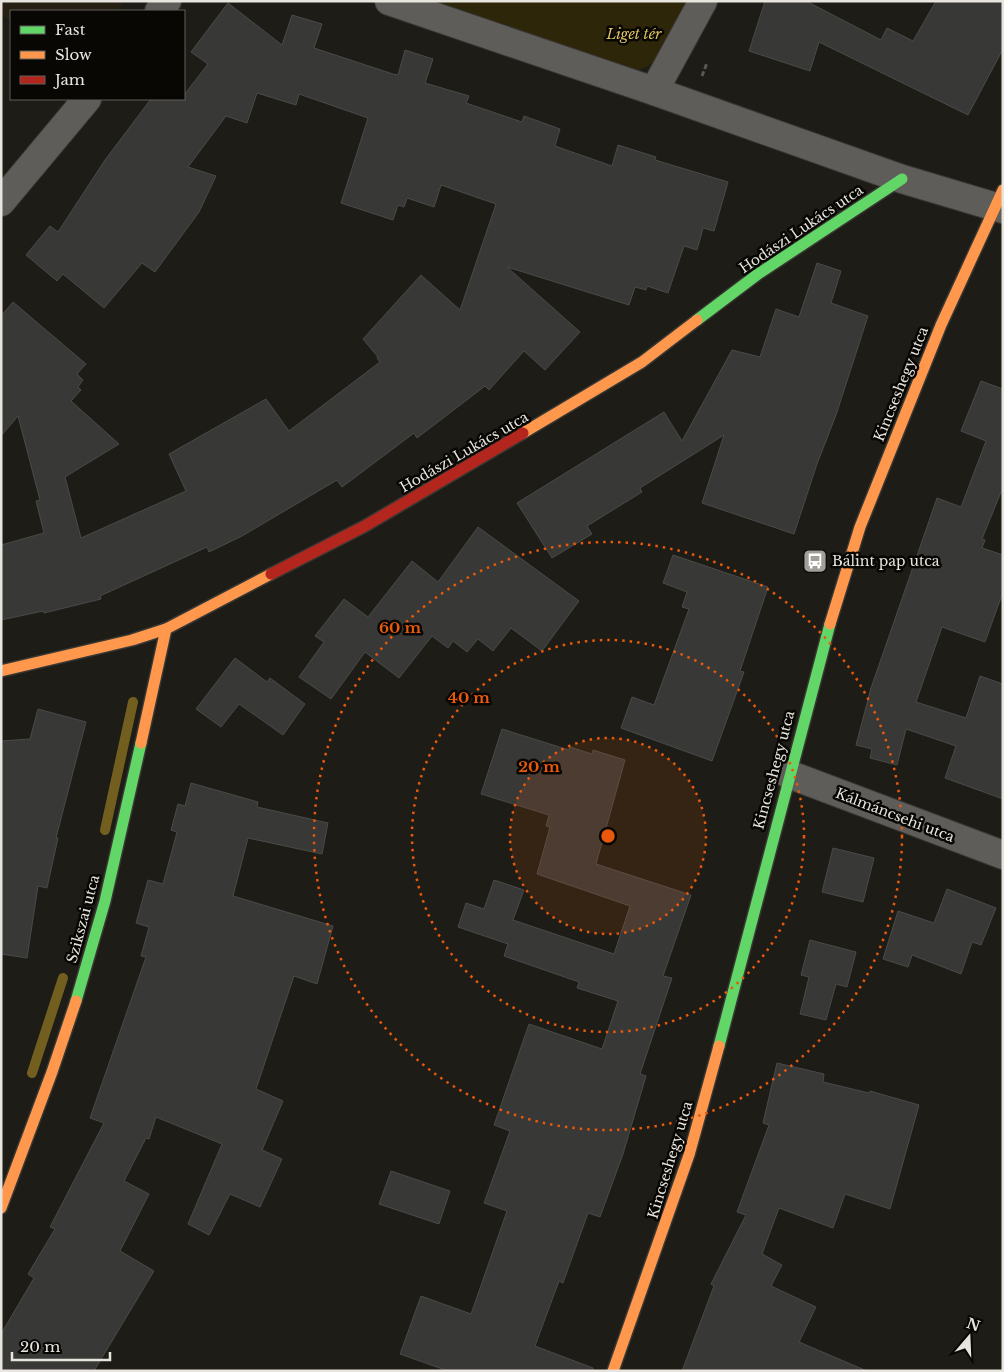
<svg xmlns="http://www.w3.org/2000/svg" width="1004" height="1372" font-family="'Libre Baskerville',serif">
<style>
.built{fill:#262113}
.green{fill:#2e2609}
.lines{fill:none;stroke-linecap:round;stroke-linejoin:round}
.stream{stroke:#725f1f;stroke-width:10}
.building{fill:#383837;stroke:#4a4a49}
.street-casing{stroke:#383733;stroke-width:30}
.fast-casing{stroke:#383733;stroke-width:14}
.slow-casing{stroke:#383733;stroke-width:14}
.jam-casing{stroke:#383733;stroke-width:14}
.path{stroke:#595856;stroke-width:3;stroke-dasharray:5 2.5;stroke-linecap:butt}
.street{stroke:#5e5d5a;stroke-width:28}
.fast{stroke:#63d668;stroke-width:11}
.slow{stroke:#ff974d;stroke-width:11}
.jam{stroke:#b3261e;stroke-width:11}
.ring{fill:none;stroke:#e8590c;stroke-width:2.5;stroke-dasharray:2.5 5}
.labels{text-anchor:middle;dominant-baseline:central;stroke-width:5;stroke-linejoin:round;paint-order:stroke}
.park-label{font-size:14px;font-style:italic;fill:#e3c564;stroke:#080704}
.street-label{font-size:14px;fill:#e7e5de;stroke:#080704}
.poi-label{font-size:14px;fill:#e7e5de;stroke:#080704;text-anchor:start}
.centre{fill:#e8590c;stroke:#080704;stroke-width:2.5}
.ring-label{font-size:15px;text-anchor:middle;font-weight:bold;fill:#e8590c;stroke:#080704;stroke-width:5;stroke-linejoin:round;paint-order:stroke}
</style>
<rect width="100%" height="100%" fill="#1d1c16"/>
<!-- built -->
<polygon class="built" points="1,1 125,1 117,11 11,11 11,21 1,15"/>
<!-- green -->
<polygon class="green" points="435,1 692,1 658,58 647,67 639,70"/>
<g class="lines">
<!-- stream -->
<g class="stream">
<polyline points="105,830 133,702"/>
<polyline points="32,1073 63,978"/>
</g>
</g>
<!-- building -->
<g class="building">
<polygon points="765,1 806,1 881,40 887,28 913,41 936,1 1003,1 1003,49 968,115 819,42 810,71 749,51"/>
<polygon points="228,3 282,45 292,15 322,24 314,48 393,74 398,75 405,50 433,59 425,83 469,96 466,103 522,122 524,116 560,129 555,146 612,166 618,145 656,157 655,160 728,182 714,231 703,228 697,250 684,246 668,293 647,286 646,290 635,287 629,305 507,267 580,332 545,370 524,351 489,390 485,386 417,438 414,433 342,487 337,480 242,536 209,552 207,547 100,596 101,599 44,613 43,611 1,620 1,545 44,533 36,501 40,500 18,416 1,436 1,316 13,302 86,364 77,374 83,380 78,387 81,390 71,401 119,444 65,477 81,538 186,491 169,454 266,399 289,431 380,362 377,358 378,357 363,339 421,275 460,310 496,204 441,185 434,207 407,198 404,207 398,205 393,220 341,203 368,118 299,94 296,105 257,93 247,123 226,116 188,167 216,176 199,212 155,272 142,263 104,308 63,274 57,281 26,255 50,226 58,232 105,160 151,99 184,99 184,95 208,64 191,52"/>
<polygon points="817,263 841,271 831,303 868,316 836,415 817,464 794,534 702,503 724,435 640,488 642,492 587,526 592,534 552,558 517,503 664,412 682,441 732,350 760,357 776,309 799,317"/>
<polygon points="981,381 1003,389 1003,487 982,539 985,540 982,548 1003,555 1003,592 985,642 942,627 916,702 966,718 980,676 1003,684 1003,799 945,778 956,746 906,729 897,765 870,758 872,749 856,745 871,688 937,498 961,507 986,441 961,431"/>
<polygon points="478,527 579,601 542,651 511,628 493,651 478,639 467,652 453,641 448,648 432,636 399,678 365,652 331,699 299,677 324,642 315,636 344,599 368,617 412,561 438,582"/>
<polygon points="673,555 768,587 740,671 744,672 712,761 621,728 632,697 654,705 689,609 682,607 687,592 663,583"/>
<polygon points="235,658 267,682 270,678 305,704 283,735 239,704 221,727 196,709"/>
<polygon points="38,709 86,722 56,838 58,838 47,888 38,886 27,958 1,954 1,741 30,739"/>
<polygon points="502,729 569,750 570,747 592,754 593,750 625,760 596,864 691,895 663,976 672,978 640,1074 646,1076 623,1154 600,1217 588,1213 563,1283 559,1281 535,1346 593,1368 593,1371 448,1371 400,1354 421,1296 471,1314 507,1211 484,1203 510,1131 494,1125 529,1024 602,1049 618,1001 577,988 579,982 504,956 508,944 458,927 466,903 484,909 494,880 524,890 513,920 614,954 630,906 537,874 550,827 546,826 549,815 481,794"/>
<polygon points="191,783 258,802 257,807 328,823 322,854 248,838 233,896 333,926 317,984 294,976 256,1089 283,1101 262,1150 282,1159 260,1207 230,1194 209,1235 188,1224 222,1144 156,1117 149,1139 146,1138 124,1181 149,1194 120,1251 154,1271 94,1371 1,1371 1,1334 34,1278 28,1274 55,1229 50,1227 104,1123 90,1118 146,957 141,956 149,927 136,923 148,880 163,884 177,832 171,830 178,804 185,806"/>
<polygon points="833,848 874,858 863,902 822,892"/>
<polygon points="947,889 996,908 981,945 972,942 961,974 912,955 908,967 883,959 898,911 934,923"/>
<polygon points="810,940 856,952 847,987 836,984 826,1020 800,1014 809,977 801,975"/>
<polygon points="777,1063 824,1074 823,1082 869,1093 870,1091 919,1105 890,1209 845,1194 833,1228 779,1208 762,1254 782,1265 771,1286 816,1307 799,1342 867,1371 682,1371 714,1286 711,1284 746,1215 737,1212 769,1125 763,1123"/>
<polygon points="391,1171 450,1191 439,1224 379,1204"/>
</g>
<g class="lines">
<!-- street casing -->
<g class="street-casing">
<g id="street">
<polyline points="389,1 654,91 703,1"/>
<polyline points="159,11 167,1"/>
<polyline points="654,91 902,179 1003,209"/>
<polyline points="1,202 87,99"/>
<polyline points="788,774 1003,855"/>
</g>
</g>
<!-- fast casing -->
<g class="fast-casing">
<g id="fast">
<polyline points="697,320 758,274 902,179"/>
<polyline points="76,1001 105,901 141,743"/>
<polyline points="719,1046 830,624"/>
</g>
</g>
<!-- slow casing -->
<g class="slow-casing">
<g id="slow">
<polyline points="523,433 642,362 697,320"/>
<polyline points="830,624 860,527 941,325 1003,190"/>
<polyline points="1,671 132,640 166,629 271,574"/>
<polyline points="141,743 166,629"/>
<polyline points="1,1208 52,1072 76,1001"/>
<polyline points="613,1371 689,1155 719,1046"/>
</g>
</g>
<!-- jam casing -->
<g class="jam-casing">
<polyline id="jam" points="271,574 365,526 523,433"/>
</g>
<!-- path -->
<polyline class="path" points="702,76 707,63"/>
<!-- street -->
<use href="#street" class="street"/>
<!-- fast -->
<use href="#fast" class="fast"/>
<!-- slow -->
<use href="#slow" class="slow"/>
<!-- jam -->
<use href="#jam" class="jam"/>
</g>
<!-- distance rings -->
<circle cx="608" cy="836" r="98" fill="#e8590c" fill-opacity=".12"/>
<g class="ring">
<circle cx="608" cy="836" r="98"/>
<circle cx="608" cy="836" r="196"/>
<circle cx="608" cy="836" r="294"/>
</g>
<!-- icons -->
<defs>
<g id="bus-square" transform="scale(1.25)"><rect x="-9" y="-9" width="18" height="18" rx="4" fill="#a09f98" stroke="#080704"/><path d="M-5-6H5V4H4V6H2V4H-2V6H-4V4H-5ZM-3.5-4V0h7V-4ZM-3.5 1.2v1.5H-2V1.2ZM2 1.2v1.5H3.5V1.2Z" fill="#fff"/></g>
</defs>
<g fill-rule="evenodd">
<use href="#bus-square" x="815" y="561"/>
</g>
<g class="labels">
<!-- park labels -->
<g class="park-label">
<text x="634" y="34">Liget tér</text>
</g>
<!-- street labels -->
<g class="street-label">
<text transform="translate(801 229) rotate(-34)">Hodászi Lukács utca</text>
<text transform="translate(901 384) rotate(-68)">Kincseshegy utca</text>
<text transform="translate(464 452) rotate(-30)">Hodászi Lukács utca</text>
<text transform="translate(774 770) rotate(-75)">Kincseshegy utca</text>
<text transform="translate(895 815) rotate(21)">Kálmáncsehi utca</text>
<text transform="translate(83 919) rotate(-75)">Szikszai utca</text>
<text transform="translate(670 1160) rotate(-73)">Kincseshegy utca</text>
</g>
<!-- poi labels -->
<g class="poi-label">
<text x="832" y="561">Bálint pap utca</text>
</g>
</g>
<circle cx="608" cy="836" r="8" class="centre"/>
<g class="ring-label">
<text x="400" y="633">60 m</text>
<text x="469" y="703">40 m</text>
<text x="539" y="772">20 m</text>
</g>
<!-- border -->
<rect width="1004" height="1372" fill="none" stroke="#e7e5de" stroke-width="5"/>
<!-- legend -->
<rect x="10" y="10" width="175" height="90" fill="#080704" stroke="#61605b"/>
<rect x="20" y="26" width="25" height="8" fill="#63d668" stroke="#61605b"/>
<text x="55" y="35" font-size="15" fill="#e7e5de">Fast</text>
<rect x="20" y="51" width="25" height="8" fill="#ff974d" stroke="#61605b"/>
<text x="55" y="60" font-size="15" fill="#e7e5de">Slow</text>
<rect x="20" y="76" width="25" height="8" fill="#b3261e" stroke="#61605b"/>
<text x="55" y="85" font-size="15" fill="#e7e5de">Jam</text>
<!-- north arrow -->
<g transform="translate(969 1337) rotate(19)" stroke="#080704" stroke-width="4" paint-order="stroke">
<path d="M0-4L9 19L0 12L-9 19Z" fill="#e7e5de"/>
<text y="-8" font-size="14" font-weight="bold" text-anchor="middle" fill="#e7e5de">N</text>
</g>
<!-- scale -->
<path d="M12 1352v8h98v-8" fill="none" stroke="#e7e5de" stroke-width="2.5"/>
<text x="20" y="1352" font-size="15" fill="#e7e5de" stroke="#080704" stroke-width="4" paint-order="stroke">20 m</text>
</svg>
